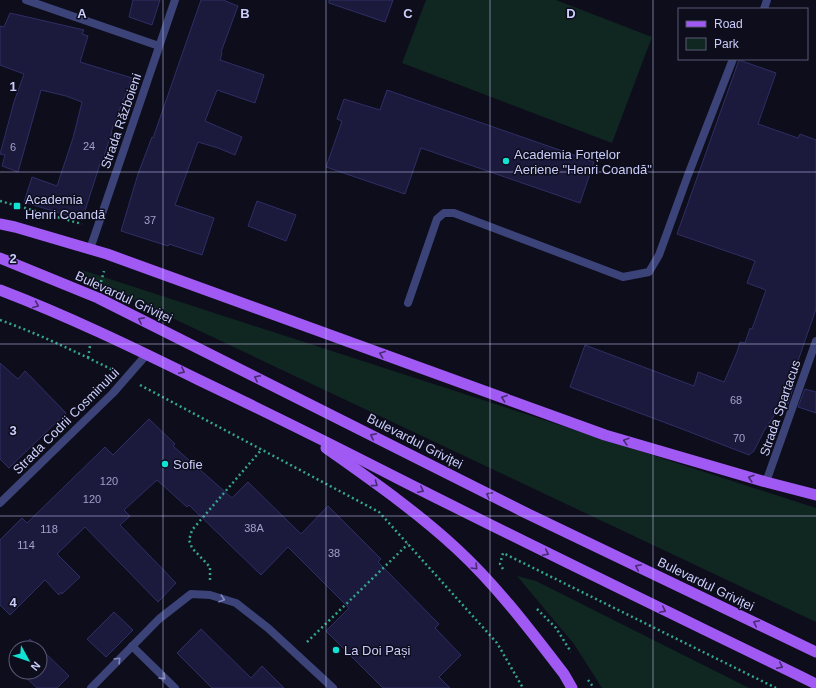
<svg xmlns="http://www.w3.org/2000/svg" width="816" height="688" font-family="Arial,sans-serif">
<style>
.green{fill:#102621}
.building{fill:#1b1a3c;stroke:#2f2e66}
.lines{fill:none;stroke-linecap:round;stroke-linejoin:round}
.path{stroke:#35a68c;stroke-width:2.5;stroke-dasharray:2 3;stroke-linecap:butt}
.service{stroke:#3b4378;stroke-width:8}
.minor{stroke:#3b4378;stroke-width:8}
.primary{stroke:#a05af3;stroke-width:11}
.oneway{stroke:#482c72}
.oneway2{stroke:#8388ba}
.grid{fill:none;stroke:#cbcefb;stroke-width:1;stroke-opacity:0.55}
.poi-dot{fill:#10e3d4;stroke:#0d0d1c;stroke-width:1.5}
.labels{text-anchor:middle;dominant-baseline:central;stroke-width:3;stroke-linejoin:round;paint-order:stroke}
.number-label{font-size:11px;fill:#9fa1cb}
.street-label{font-size:13px;fill:#cbcefb;stroke:#0d0d1c}
.poi-label{font-size:13px;fill:#cbcefb;stroke:#0d0d1c;text-anchor:start}
.grid-label{font-size:13px;text-anchor:middle;font-weight:bold;fill:#cbcefb;stroke:#0d0d1c;stroke-width:3;stroke-linejoin:round;paint-order:stroke}
</style>
<rect width="100%" height="100%" fill="#0d0d1c"/>
<!-- green -->
<g class="green">
<polygon points="426,0 556,0 652,37 612,143 402,63"/>
<polygon points="82,270 816,508 816,622 81,275"/>
<polygon points="517,576 536,581 749,688 602,688 574,644"/>
</g>
<!-- building -->
<g class="building">
<polygon points="133,0 160,0 152,25 129,17"/>
<polygon points="201,0 223,0 238,6 221,52 222,53 220,60 264,75 255,103 217,90 205,121 242,137 235,155 218,148 198,142 175,205 214,218 202,255 169,244 168,246 121,231 138,174 152,137 153,138"/>
<polygon points="329,0 393,0 385,22 329,3"/>
<polygon points="10,13 84,30 82,34 88,36 80,62 132,78 111,132 112,132 101,165 100,164 82,220 24,202 32,177 57,186 73,138 82,102 66,96 41,90 18,172 2,166 5,155 0,154 14,102 24,74 0,65 0,26 4,27"/>
<polygon points="739,60 776,73 758,124 798,138 800,134 816,140 816,309 790,384 794,385 788,404 783,402 764,431 754,451 749,455 682,429 570,387 585,345 694,386 698,372 724,382 737,352 740,342 745,343 750,328 752,329 766,290 747,283 755,261 677,234"/>
<polygon points="387,90 594,162 580,203 421,148 405,194 326,167 342,121 337,119 344,99 380,110"/>
<polygon points="257,201 296,215 286,241 248,226"/>
<polygon points="0,363 18,379 25,371 66,413 9,468 0,459"/>
<polygon points="805,389 816,392 816,413 798,407"/>
<polygon points="149,419 175,444 173,446 232,498 248,482 301,534 328,506 381,559 378,562 439,624 435,628 461,655 439,677 450,688 383,688 326,631 349,608 288,547 261,575 189,505 187,507 157,480 124,510 130,516 120,525 176,583 158,602 85,527 57,554 80,577 62,594 61,592 59,595 45,580 10,615 0,605 0,540 22,518 27,523 105,447 113,455"/>
<polygon points="114,612 133,630 106,657 87,639"/>
<polygon points="201,629 251,678 262,666 284,688 212,688 177,653"/>
<polygon points="30,639 40,648 21,648"/>
<polygon points="40,648 69,676 57,688 37,688 20,672 40,672"/>
</g>
<g class="lines">
<!-- path -->
<g class="path">
<polyline points="0,201 82,224"/>
<polyline points="101,282 104,271"/>
<path d="M 0,320 C 39,334 76,352 113,370"/>
<polyline points="88,358 90,346"/>
<polyline points="140,385 379,512 497,643 523,688"/>
<polyline points="503,569 500,564 503,553 776,688"/>
<polyline points="210,580 210,567 192,548 189,540 192,530 262,449"/>
<polyline points="537,609 556,628 571,652"/>
<polyline points="307,642 408,544"/>
<polyline points="588,680 594,688"/>
</g>
<!-- service -->
<g class="service">
<polyline points="764,9 767,0"/>
<polyline points="408,303 437,219 444,213 454,213 623,277 649,272 659,255 688,175 733,59"/>
<polyline points="132,646 175,688"/>
</g>
<!-- minor -->
<g class="minor">
<polyline points="26,0 159,46"/>
<polyline points="90,249 175,0"/>
<polyline points="766,482 816,341"/>
<polyline points="0,503 113,393 147,354"/>
<polyline points="91,688 159,619 191,594 210,595 236,603 268,628 333,688"/>
</g>
<!-- primary -->
<g class="primary">
<polyline points="0,224 15,227 107,254 605,435 766,482 816,495"/>
<polyline points="0,258 98,298 524,512 816,652"/>
<path d="M 0,290 C 68,316 134,348 199,380 C 266,412 333,445 399,479 C 537,549 677,616 816,684"/>
<path d="M 326,448 C 371,480 416,511 457,549 C 497,586 530,630 564,674 L 572,688"/>
</g>
</g>
<!-- one-way arrows -->
<defs><path id="oneway-chevron" d="M-2-3.5L2.5 0L-2 3.5" fill="none" stroke-width="1.6" stroke-linecap="round" stroke-linejoin="round"/></defs>
<g class="oneway">
<use href="#oneway-chevron" transform="translate(36 305) rotate(23)"/>
<use href="#oneway-chevron" transform="translate(141 320) rotate(-153)"/>
<use href="#oneway-chevron" transform="translate(382 354) rotate(-160)"/>
<use href="#oneway-chevron" transform="translate(182 371) rotate(26)"/>
<use href="#oneway-chevron" transform="translate(257 378) rotate(-153)"/>
<use href="#oneway-chevron" transform="translate(504 398) rotate(-160)"/>
<use href="#oneway-chevron" transform="translate(373 436) rotate(-153)"/>
<use href="#oneway-chevron" transform="translate(626 441) rotate(-164)"/>
<use href="#oneway-chevron" transform="translate(751 478) rotate(-164)"/>
<use href="#oneway-chevron" transform="translate(375 484) rotate(36)"/>
<use href="#oneway-chevron" transform="translate(421 490) rotate(27)"/>
<use href="#oneway-chevron" transform="translate(489 495) rotate(-153)"/>
<use href="#oneway-chevron" transform="translate(546 553) rotate(26)"/>
<use href="#oneway-chevron" transform="translate(475 567) rotate(45)"/>
<use href="#oneway-chevron" transform="translate(638 567) rotate(-154)"/>
<use href="#oneway-chevron" transform="translate(663 610) rotate(26)"/>
<use href="#oneway-chevron" transform="translate(756 623) rotate(-154)"/>
<use href="#oneway-chevron" transform="translate(780 666) rotate(26)"/>
</g>
<g class="oneway2">
<use href="#oneway-chevron" transform="translate(222 599) rotate(18)"/>
<use href="#oneway-chevron" transform="translate(118 660) rotate(-45)"/>
<use href="#oneway-chevron" transform="translate(163 677) rotate(45)"/>
</g>
<!-- grid -->
<path class="grid" d="M 163,0 L 163,688M 326,0 L 326,688M 490,0 L 490,688M 653,0 L 653,688M 0,172 L 816,172M 0,344 L 816,344M 0,516 L 816,516"/>
<!-- markers -->
<g class="poi-dot">
<circle cx="506" cy="161" r="4"/>
<rect x="13" y="202" width="8" height="8" rx="2"/>
<circle cx="165" cy="464" r="4"/>
<circle cx="336" cy="650" r="4"/>
</g>
<g class="labels">
<!-- number labels -->
<g class="number-label">
<text x="89" y="146">24</text>
<text x="13" y="147">6</text>
<text x="150" y="220">37</text>
<text x="736" y="400">68</text>
<text x="739" y="438">70</text>
<text x="109" y="481">120</text>
<text x="92" y="499">120</text>
<text x="254" y="528">38A</text>
<text x="49" y="529">118</text>
<text x="26" y="545">114</text>
<text x="334" y="553">38</text>
</g>
<!-- street labels -->
<g class="street-label">
<text transform="translate(121 121) rotate(-71)">Strada Războieni</text>
<text transform="translate(124 297) rotate(25)">Bulevardul Griviței</text>
<text transform="translate(780 408) rotate(-71)">Strada Spartacus</text>
<text transform="translate(66 421) rotate(-45)">Strada Codrii Cosminului</text>
<text transform="translate(415 441) rotate(27)">Bulevardul Griviței</text>
<text transform="translate(706 584) rotate(26)">Bulevardul Griviței</text>
</g>
<!-- poi labels -->
<g class="poi-label">
<text x="514" y="154">Academia Forțelor<tspan x="514" dy="15">Aeriene "Henri Coandă"</tspan></text>
<text x="25" y="199">Academia<tspan x="25" dy="15">Henri Coandă</tspan></text>
<text x="173" y="464">Sofie</text>
<text x="344" y="650">La Doi Pași</text>
</g>
</g>
<g class="grid-label">
<text x="82" y="18">A</text>
<text x="245" y="18">B</text>
<text x="408" y="18">C</text>
<text x="571" y="18">D</text>
<text x="13" y="91">1</text>
<text x="13" y="263">2</text>
<text x="13" y="435">3</text>
<text x="13" y="607">4</text>
</g>
<!-- legend -->
<rect x="678" y="8" width="130" height="52" fill="#0d0d1c" stroke="#595a75"/>
<rect x="686" y="21" width="20" height="6" fill="#a05af3" stroke="#595a75"/>
<text x="714" y="28" font-size="12" fill="#cbcefb">Road</text>
<rect x="686" y="38" width="20" height="12" fill="#102621" stroke="#595a75"/>
<text x="714" y="48" font-size="12" fill="#cbcefb">Park</text>
<!-- north arrow -->
<g transform="translate(28 660) rotate(130)"><circle r="19" fill="#0d0d1c" stroke="#595a75"/>
<path d="M0-3L7 15L0 10L-7 15Z" fill="#10e3d4"/>
<text y="-6" font-size="11" font-weight="bold" text-anchor="middle" fill="#cbcefb">N</text>
</g>
</svg>
